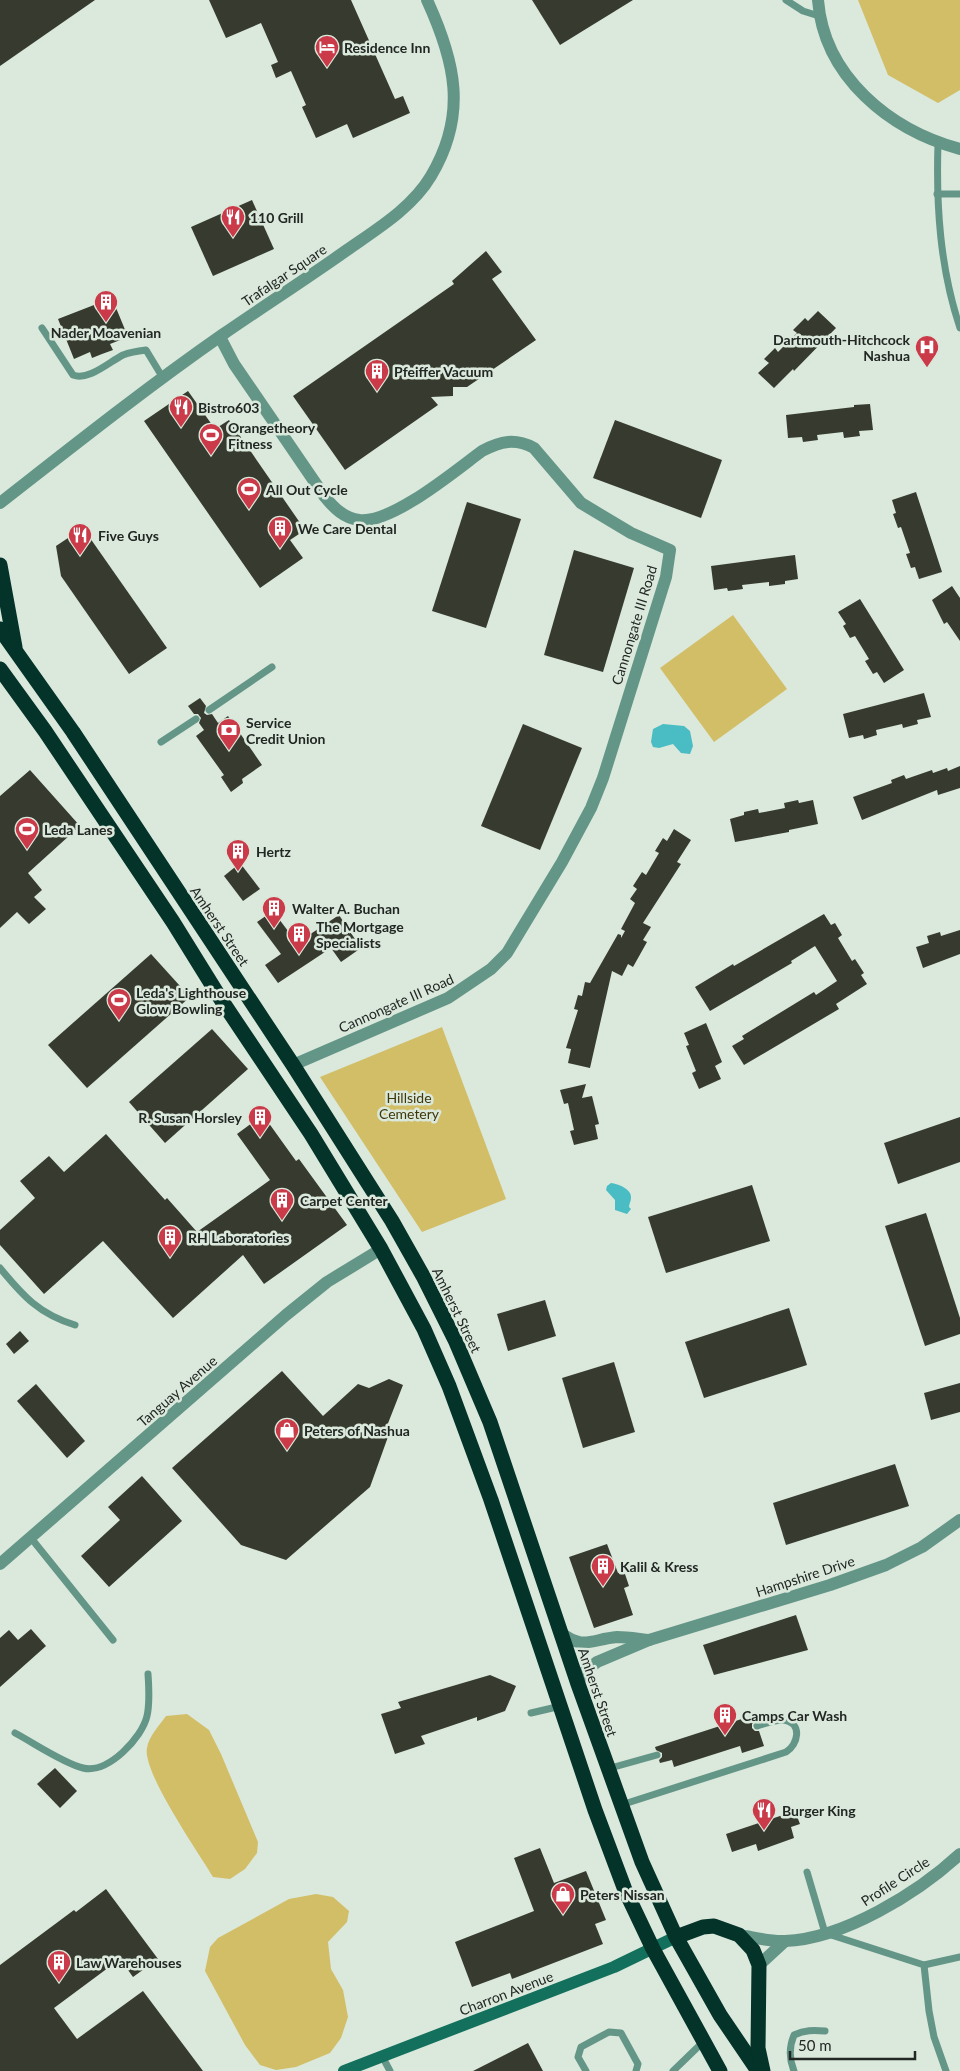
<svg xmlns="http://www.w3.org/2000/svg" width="960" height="2071" font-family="Lato,sans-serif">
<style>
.green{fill:#d2be67}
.water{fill:#49bdc3}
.building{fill:#373b2f}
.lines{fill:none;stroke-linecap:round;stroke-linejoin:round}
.lane{stroke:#649688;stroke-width:7}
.street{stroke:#649688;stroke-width:12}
.secondary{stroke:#13705c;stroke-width:12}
.highway{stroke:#043329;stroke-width:15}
.labels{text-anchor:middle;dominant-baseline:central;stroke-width:5;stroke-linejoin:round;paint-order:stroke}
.poi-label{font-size:14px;font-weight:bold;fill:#222723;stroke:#dbe8dc;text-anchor:start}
.street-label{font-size:14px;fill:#222723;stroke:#dbe8dc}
.park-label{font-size:14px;fill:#403708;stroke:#dbe8dc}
</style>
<rect width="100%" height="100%" fill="#dbe8dc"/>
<!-- green -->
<g class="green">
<polygon points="858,0 960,0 960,90 938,103 888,75"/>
<polygon points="733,615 787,689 714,742 660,668"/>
<polygon points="442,1027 506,1199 422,1232 320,1077"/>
<path d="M 187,1714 L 209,1730 L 221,1754 L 258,1842 L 257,1853 L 245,1869 L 230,1879 L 213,1877 C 199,1853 142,1772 147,1748 C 149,1736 159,1726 166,1716 Z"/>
<polygon points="316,1894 333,1897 349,1911 347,1922 328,1942 331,1969 343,1990 348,2017 341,2038 330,2053 296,2067 276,2070 260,2065 245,2045 205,1971 210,1947 218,1938 289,1899"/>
</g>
<!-- water -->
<g class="water">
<polygon points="663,724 684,726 690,731 693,746 690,754 681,753 673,744 659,748 653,747 651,742 653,729"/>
<path d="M 611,1183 C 618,1184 632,1189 631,1198 C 631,1201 629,1204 629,1207 L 631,1209 L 627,1214 L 615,1210 L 615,1200 L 606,1190 L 607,1186 Z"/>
</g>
<!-- building -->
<g class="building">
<polygon points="0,0 95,0 0,66"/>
<polygon points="209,0 351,0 395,99 403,96 410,113 353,138 347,124 316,138 302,107 306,105 291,71 276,78 271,65 278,62 261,23 226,38"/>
<polygon points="532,0 633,0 560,45"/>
<polygon points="252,200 274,249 213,276 191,227"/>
<polygon points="486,251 502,272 492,279 536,340 467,387 453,387 453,396 431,397 438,405 345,470 293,396 454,284 452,281"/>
<polygon points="112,298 128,337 110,344 113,350 102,354 92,358 90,352 74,359 58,319"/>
<polygon points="818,311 836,328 794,371 793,369 774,388 758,373 769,363 764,359 775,348 778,352 797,333 793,330 805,318 808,321"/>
<polygon points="188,391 215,429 229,420 305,530 290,540 303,558 260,588 144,421"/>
<polygon points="870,404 873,430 859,431 860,436 844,438 843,432 817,435 818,440 803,442 802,437 788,438 786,415 854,407 854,405"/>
<polygon points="615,420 722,460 701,518 593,478"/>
<polygon points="916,492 942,572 919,579 915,567 911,568 906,554 910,553 901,527 898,528 893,514 896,513 892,500"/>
<polygon points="467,502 521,519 486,628 432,611"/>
<polygon points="83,528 167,648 129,674 61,576 56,546"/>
<polygon points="574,550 634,568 603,672 544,655"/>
<polygon points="795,555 798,579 785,581 785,584 769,586 769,582 742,585 743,589 728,591 727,588 714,590 711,566"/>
<polygon points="952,586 960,598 960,641 947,622 944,624 932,600"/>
<polygon points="860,599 904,670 884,683 877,672 873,674 865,661 869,659 855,636 850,638 843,626 846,624 838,612"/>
<polygon points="924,693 931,717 917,720 918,724 903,728 902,724 876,730 877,735 864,739 863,735 849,738 843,714"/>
<polygon points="200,698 206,706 204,713 207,715 212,714 218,723 228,716 262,765 242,779 243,783 231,792 221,777 224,775 196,736 204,730 199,723 201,718 198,714 194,714 188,706"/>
<polygon points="523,724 582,748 540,850 481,826"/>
<polygon points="960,766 960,788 938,795 937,790 862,820 853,797 892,783 891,780 904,775 906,779 932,770 933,773 947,768 948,771"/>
<polygon points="30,770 80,826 28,873 42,890 34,897 46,909 29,924 17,912 0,928 0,796"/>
<polygon points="798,800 799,803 813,800 818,824 789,830 789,832 735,842 730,819 744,815 744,812 758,809 759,813 785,808 784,803"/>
<polygon points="674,829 691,840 677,862 681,864 643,923 651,927 643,940 647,942 633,967 628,964 622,976 612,971 590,1068 568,1063 571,1049 566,1048 578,1010 574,1009 578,995 582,996 585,982 590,983 618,934 621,935 621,938 625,931 621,929 635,903 630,899 637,889 633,886 642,872 646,875 659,853 655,851 663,838 667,841"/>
<polygon points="240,863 260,889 243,901 224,876"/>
<polygon points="273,911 297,943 339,915 361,948 341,962 331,948 278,983 265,965 281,954 257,922"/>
<polygon points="824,914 831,925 835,923 842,935 838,938 852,961 855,959 864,973 861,975 867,984 836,1004 839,1009 744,1065 732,1046 744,1039 742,1036 814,992 816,995 837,981 815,946 791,961 792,963 710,1011 695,987 733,964 734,966"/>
<polygon points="960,930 960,954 923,968 916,947 929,943 927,936 940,932 941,936"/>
<polygon points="151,954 190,997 87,1088 48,1045"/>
<polygon points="706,1023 722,1062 715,1066 721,1079 699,1089 692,1073 696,1071 686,1046 689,1045 684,1033"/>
<polygon points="212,1029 248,1069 165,1143 129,1102"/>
<polygon points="586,1084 582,1098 592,1096 599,1124 595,1125 598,1139 574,1145 570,1131 574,1130 568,1103 564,1104 560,1090"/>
<polygon points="263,1115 296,1161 299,1159 347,1225 264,1284 243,1255 173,1318 103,1241 44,1294 0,1245 0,1230 35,1198 20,1181 49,1156 64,1172 106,1134 165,1200 167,1198 197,1232 270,1180 237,1134"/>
<polygon points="960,1117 960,1162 898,1184 884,1143"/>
<polygon points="752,1185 770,1241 666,1273 648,1217"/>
<polygon points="926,1213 960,1318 960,1334 925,1346 885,1226"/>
<polygon points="545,1300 556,1336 508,1351 497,1314"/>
<polygon points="789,1308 807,1365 704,1398 685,1342"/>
<polygon points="20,1331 29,1341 14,1354 6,1344"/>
<polygon points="614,1362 635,1432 583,1448 562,1378"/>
<polygon points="282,1371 323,1416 358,1384 369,1388 389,1379 403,1385 385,1431 389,1434 370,1487 286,1560 241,1545 172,1468"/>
<polygon points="960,1383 960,1412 931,1420 924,1393"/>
<polygon points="36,1384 85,1441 67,1458 17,1401"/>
<polygon points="895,1464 909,1506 786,1545 773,1503"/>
<polygon points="142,1476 182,1521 109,1587 81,1556 120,1520 108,1507"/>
<polygon points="607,1544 618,1573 624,1571 629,1586 624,1588 633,1615 594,1628 569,1557"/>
<polygon points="796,1615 808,1650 714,1675 703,1645"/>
<polygon points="31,1629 46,1646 0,1687 0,1638 9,1630 18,1640"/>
<polygon points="490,1675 516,1686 505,1711 477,1721 477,1717 421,1736 425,1744 395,1754 381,1714 401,1708 398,1702"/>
<polygon points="754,1715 756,1721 752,1724 752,1728 755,1731 759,1731 764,1746 742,1753 740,1746 674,1767 672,1760 660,1763 659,1760 662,1757 662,1753 656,1750 655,1747"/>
<polygon points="55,1768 77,1791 60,1808 37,1784"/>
<polygon points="795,1811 800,1824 791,1827 794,1838 758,1851 756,1844 732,1852 726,1834"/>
<polygon points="540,1848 554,1883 586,1871 606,1920 595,1924 603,1944 512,1979 510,1973 472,1987 455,1942 534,1911 514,1858"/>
<polygon points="106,1889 158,1959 133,1977 120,1959 54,2008 77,2039 143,1991 203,2071 0,2071 0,1965 74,1910 76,1912"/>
<polygon points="528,2043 543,2071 473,2071"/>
</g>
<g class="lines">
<!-- lane -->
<g class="lane">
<polyline points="786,0 803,11 819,16"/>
<path d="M 938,143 C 936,206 940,268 960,328"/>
<polyline points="937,194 960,194"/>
<path d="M 42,328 L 73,375 C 89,381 109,362 123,355 C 131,352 138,351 146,350 L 163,378"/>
<polyline points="209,710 272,667"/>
<polyline points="161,742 196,719"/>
<path d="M 0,1268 C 23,1296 39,1314 75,1325"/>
<polyline points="31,1538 113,1640"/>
<polyline points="531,1713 561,1706"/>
<path d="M 15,1733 C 34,1743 63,1763 83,1768 C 108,1774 142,1738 147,1716 C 150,1703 149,1688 148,1674"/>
<polyline points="607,1769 657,1755"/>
<path d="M 621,1805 L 786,1752 C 798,1745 803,1723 784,1720 C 776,1719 765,1724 757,1726"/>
<polyline points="807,1872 825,1933 924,1965 929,2011 934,2037 946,2071"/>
<polyline points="924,1965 960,1957"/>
<polyline points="382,2056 390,2071"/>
<polyline points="586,2071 578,2057 581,2047 609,2032 621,2033 638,2064 636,2071"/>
<polyline points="673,2071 702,2043"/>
<path d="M 794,2071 C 789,2059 789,2047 794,2035 C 805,2030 813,2030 825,2031"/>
</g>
<!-- street -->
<g class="street">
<path d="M 818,0 C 824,77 890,130 960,149"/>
<path d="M 220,337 L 234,364 L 325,497 C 334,508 344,518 359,520 C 392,524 456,470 482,451 C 501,441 515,438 534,448 L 581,503 L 631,533 L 670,550 L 666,577 L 603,778 L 591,808 L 562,862 L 507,953 L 491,969 L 448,998 L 293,1065"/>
<path d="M 0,503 C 73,446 146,388 222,335 C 264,306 306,279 347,250 C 377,229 412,208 431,176 C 468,114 455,61 427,0"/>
<polyline points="0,1564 286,1315 327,1282 381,1249"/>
<path d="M 560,1632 C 583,1651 592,1639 617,1637 C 628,1637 639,1639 649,1640"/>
<polyline points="578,1684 583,1673 597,1662 649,1640 830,1585 886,1565 922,1547 960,1520"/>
<path d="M 739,1935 C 753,1937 770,1942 785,1941 C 843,1939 918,1893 960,1854"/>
<polyline points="759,1965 784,1942"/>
</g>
<!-- secondary -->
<polyline class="secondary" points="344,2071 614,1967 676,1937"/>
<!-- highway -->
<g class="highway">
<polyline points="0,565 15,647"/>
<polyline points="0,629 73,732 293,1065 392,1221 423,1276 456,1342 490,1422 578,1684 642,1862 676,1937 720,2015 758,2071"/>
<polyline points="0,669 45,731 173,922 222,1001 311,1134 381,1249 424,1329 449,1386 491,1500 595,1810 625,1890 653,1949 720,2071"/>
<polyline points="676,1937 703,1927 714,1926 739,1935 753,1950 759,1965 758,2048 763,2071"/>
</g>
</g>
<!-- icons -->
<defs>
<g id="hotel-pin" transform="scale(1.25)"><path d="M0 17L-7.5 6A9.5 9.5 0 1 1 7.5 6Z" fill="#ca3a48" stroke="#dbe8dc"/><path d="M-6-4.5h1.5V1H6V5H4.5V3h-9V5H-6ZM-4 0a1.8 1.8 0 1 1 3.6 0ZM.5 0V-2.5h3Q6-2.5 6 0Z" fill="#fff"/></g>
<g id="restaurant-pin" transform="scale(1.25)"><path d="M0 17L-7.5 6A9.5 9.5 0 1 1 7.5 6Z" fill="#ca3a48" stroke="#dbe8dc"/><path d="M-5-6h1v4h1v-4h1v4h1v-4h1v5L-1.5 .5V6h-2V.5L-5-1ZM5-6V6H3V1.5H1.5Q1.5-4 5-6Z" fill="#fff"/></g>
<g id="building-pin" transform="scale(1.25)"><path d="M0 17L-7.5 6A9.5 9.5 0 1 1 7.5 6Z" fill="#ca3a48" stroke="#dbe8dc"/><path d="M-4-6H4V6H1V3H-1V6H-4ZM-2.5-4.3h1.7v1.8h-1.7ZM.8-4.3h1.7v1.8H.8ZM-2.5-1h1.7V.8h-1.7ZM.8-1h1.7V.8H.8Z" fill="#fff"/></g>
<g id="hospital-pin" transform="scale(1.25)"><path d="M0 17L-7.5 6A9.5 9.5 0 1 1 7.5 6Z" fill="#ca3a48" stroke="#dbe8dc"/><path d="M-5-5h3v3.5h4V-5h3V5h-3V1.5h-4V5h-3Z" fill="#fff"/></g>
<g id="stadium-pin" transform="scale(1.25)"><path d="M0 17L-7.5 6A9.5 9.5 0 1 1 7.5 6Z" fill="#ca3a48" stroke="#dbe8dc"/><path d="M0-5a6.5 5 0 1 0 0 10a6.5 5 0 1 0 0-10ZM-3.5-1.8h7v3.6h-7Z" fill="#fff"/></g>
<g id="bank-pin" transform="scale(1.25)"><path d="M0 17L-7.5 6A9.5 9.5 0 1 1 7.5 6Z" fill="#ca3a48" stroke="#dbe8dc"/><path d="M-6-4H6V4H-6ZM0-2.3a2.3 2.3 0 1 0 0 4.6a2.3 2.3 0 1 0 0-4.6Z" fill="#fff"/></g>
<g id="shop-pin" transform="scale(1.25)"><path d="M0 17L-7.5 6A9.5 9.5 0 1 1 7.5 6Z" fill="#ca3a48" stroke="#dbe8dc"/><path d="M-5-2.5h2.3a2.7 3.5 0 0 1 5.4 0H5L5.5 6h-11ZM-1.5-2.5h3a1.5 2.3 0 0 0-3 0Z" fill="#fff"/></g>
</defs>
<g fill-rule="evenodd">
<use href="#hotel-pin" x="327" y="47"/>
<use href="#restaurant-pin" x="233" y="217"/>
<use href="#building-pin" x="106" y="302"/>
<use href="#hospital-pin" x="927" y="347"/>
<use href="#building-pin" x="377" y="371"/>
<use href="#restaurant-pin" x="181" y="407"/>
<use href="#stadium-pin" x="211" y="435"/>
<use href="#stadium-pin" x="249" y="489"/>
<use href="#building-pin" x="280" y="528"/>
<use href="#restaurant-pin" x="80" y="535"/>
<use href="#bank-pin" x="229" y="730"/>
<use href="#stadium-pin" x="27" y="829"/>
<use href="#building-pin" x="238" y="851"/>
<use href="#building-pin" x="274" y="908"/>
<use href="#building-pin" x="299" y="934"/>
<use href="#stadium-pin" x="119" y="1000"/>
<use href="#building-pin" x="260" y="1117"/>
<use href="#building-pin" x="282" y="1200"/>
<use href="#building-pin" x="170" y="1237"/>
<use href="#shop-pin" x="287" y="1430"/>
<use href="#building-pin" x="603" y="1566"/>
<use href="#building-pin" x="725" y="1715"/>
<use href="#restaurant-pin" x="764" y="1810"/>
<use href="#shop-pin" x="563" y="1894"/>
<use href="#building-pin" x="59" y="1962"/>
</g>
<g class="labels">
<!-- poi labels -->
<g class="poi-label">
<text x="344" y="47">Residence Inn</text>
<text x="250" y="217">110 Grill</text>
<text x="106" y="332" text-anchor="middle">Nader Moavenian</text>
<text x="910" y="339" text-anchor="end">Dartmouth-Hitchcock<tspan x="910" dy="16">Nashua</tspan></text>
<text x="394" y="371">Pfeiffer Vacuum</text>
<text x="198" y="407">Bistro603</text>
<text x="228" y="427">Orangetheory<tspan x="228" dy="16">Fitness</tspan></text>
<text x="266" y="489">All Out Cycle</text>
<text x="298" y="528">We Care Dental</text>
<text x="98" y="535">Five Guys</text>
<text x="246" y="722">Service<tspan x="246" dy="16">Credit Union</tspan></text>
<text x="44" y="829">Leda Lanes</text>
<text x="256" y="851">Hertz</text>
<text x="292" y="908">Walter A. Buchan</text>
<text x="316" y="926">The Mortgage<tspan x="316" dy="16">Specialists</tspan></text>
<text x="136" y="992">Leda's Lighthouse<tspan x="136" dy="16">Glow Bowling</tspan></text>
<text x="242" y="1117" text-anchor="end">R. Susan Horsley</text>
<text x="300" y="1200">Carpet Center</text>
<text x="188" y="1237">RH Laboratories</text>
<text x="304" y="1430">Peters of Nashua</text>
<text x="620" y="1566">Kalil &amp; Kress</text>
<text x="742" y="1715">Camps Car Wash</text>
<text x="782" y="1810">Burger King</text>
<text x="580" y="1894">Peters Nissan</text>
<text x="76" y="1962">Law Warehouses</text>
</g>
<!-- street labels -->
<g class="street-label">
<text transform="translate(284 275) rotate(-34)">Trafalgar Square</text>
<text transform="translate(634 625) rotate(-73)">Cannongate III Road</text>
<text transform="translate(220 926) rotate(56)">Amherst Street</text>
<text transform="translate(396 1003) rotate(-24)">Cannongate III Road</text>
<text transform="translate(457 1310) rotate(64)">Amherst Street</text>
<text transform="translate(177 1391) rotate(-41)">Tanguay Avenue</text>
<text transform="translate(805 1576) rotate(-18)">Hampshire Drive</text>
<text transform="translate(598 1692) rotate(71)">Amherst Street</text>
<text transform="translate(895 1881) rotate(-33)">Profile Circle</text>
<text transform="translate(506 1993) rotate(-21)">Charron Avenue</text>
</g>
<!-- park labels -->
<g class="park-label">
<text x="409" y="1097">Hillside<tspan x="409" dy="16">Cemetery</tspan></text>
</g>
</g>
<!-- scale -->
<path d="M790 2051v8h125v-8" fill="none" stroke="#222723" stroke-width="2.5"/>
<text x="798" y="2051" font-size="15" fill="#222723" stroke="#dbe8dc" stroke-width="4" paint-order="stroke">50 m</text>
</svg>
